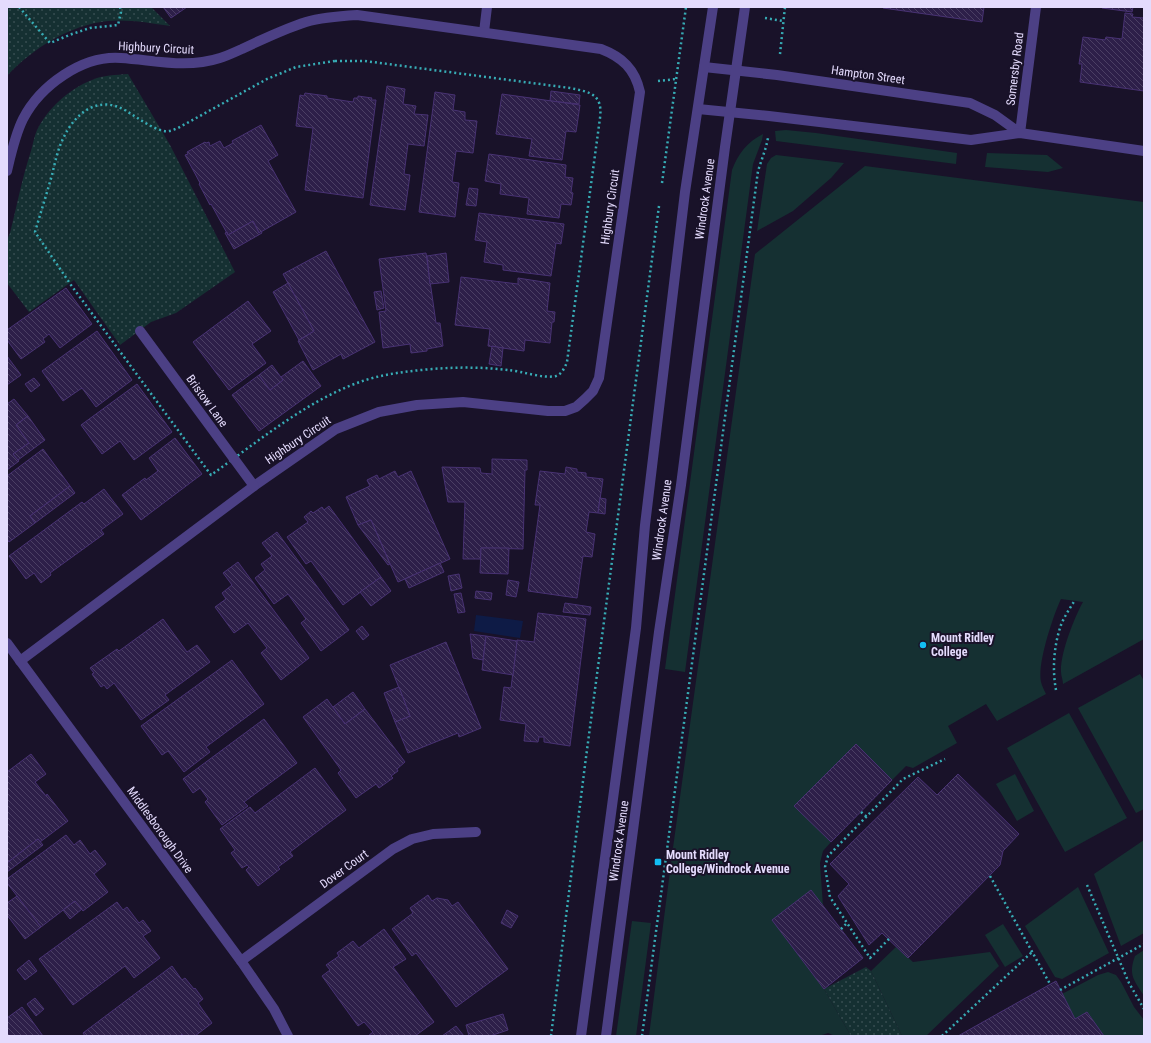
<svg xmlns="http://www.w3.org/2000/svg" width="1151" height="1043" font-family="'Roboto Condensed',sans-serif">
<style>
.grass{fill:#153032}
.park{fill:url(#park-dots)}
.water{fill:#0e1b46}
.building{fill:url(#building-back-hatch);stroke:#483273}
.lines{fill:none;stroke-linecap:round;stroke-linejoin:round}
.path{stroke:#37acb5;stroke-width:2.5;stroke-dasharray:2 3;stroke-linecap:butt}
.minor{stroke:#4c4085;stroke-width:10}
.tertiary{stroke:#4c4085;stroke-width:10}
.poi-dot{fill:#12bef3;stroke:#191229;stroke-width:1.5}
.labels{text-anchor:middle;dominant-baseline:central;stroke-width:4;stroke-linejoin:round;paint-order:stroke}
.street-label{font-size:12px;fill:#e4dbfd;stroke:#191229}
.poi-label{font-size:12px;font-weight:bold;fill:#e4dbfd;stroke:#191229;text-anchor:start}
</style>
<defs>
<pattern id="park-dots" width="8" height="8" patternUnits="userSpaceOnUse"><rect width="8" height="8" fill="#153032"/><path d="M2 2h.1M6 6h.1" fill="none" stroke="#374d51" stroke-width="1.8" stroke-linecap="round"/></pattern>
<pattern id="building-back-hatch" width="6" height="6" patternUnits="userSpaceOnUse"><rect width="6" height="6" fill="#2d1f49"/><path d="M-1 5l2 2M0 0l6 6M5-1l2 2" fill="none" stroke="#4b3f64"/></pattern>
</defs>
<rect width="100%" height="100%" fill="#191229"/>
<!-- grass -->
<g class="grass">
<polygon points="786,130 816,133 957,153 956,164 776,141 775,131"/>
<path d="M 763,134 L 762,140 L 753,164 L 685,672 L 665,669 L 732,170 C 738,154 747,142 763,134 Z"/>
<polygon points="987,153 1047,155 1063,168 1048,172 985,167"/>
<polygon points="776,155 844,163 831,178 793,211 757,231 767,164 771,158"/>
<path d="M 865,166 L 1144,202 L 1144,639 L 1063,684 C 1063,680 1061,676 1061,672 C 1060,654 1074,618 1083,602 L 1061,599 C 1053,616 1037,664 1041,682 C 1042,686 1044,690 1046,694 L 997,721 L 986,704 L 948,726 L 957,743 L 913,768 L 906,766 L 892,780 L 856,744 L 795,805 L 831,842 L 823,851 L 820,863 L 823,906 L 811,890 L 772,920 L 824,989 L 851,1036 L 835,1036 L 828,1033 L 819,1036 L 649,1036 L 672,855 L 755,254 Z"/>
<polygon points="1140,674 1144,681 1144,809 1136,813 1078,708"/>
<polygon points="1069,713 1127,818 1065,852 1007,748"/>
<polygon points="1015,774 1034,811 1017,821 996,784"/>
<polygon points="1144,840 1144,933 1121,946 1094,874"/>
<polygon points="1078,887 1109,953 1062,979 1055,977 1025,926"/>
<polygon points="632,921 651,923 636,1036 616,1036"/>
<polygon points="1003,924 1023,956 1005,967 985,935"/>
<polygon points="896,947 913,962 990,952 999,966 926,1036 902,1036 871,971"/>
<path d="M 1144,950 L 1144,996 C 1134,980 1128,975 1135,956 Z"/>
<polygon points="1108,972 1116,975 1121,982 1134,1007 1144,1020 1144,1036 1104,1036 1087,1012 1075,1019 1062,994 1098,975"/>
</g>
<!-- park -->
<g class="park">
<path d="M 7,7 L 151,7 L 170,26 C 150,23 128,19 108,21 C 70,25 33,48 7,76 Z"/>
<path d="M 128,74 L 170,145 L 235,272 L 176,313 L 151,322 L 120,345 L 74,280 L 29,312 L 7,283 L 7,240 L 10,233 C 17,206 22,178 31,151 C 33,144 34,137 37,130 C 48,108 69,89 92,80 C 103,75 116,75 128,74 Z"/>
<polygon points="866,967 871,971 902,1036 851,1036 824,989"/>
</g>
<!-- water -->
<polygon class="water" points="476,615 523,621 520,638 474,631"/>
<!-- building -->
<g class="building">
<polygon points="163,7 187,7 171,18"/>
<polygon points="883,7 984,7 982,22 883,8"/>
<polygon points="1102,7 1133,7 1132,12 1102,8"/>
<polygon points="1125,13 1133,14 1132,17 1144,18 1144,91 1080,82 1082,64 1079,64 1083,37 1105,40 1106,37 1122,39"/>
<polygon points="387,86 405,89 403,104 416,106 414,114 428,115 424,146 408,144 404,174 410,175 405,210 370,205"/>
<polygon points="551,91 580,95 579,104 550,101"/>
<polygon points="435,92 455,95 453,110 465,112 465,120 477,121 473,153 456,151 452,182 459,183 455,217 419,212"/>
<polygon points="305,93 327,96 327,98 353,102 354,98 358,98 358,96 372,98 371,100 376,100 363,198 305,190 313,128 296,126 300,95 304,96"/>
<polygon points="502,94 580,105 576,132 566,131 562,160 529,156 532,139 496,134"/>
<polygon points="261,125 278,155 268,161 296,212 259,233 253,221 228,235 211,204 210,205 199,184 200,183 185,155 188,154 187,152 205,142 206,143 209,142 210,146 220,141 224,148 233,143 232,141"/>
<polygon points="489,154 566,165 565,177 573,178 571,192 573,193 571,205 561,204 559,218 527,214 529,198 500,194 501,184 485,181"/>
<polygon points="469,188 478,189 476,206 466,205"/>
<polygon points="479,213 564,224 561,244 556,243 551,276 503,270 503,265 484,262 487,242 475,240"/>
<polygon points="253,221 259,233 261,231 262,233 234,249 225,233 227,232 228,235"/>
<polygon points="326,251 375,342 343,359 341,354 313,370 298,341 314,331 283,274"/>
<polygon points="426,253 436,323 440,323 443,346 427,349 427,351 411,353 410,344 383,348 379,312 386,311 379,259"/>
<polygon points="446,253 449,282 430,284 427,256"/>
<polygon points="461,277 518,284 518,278 550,283 547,311 555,312 554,322 552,322 550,343 525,340 524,351 488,346 490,329 455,325"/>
<polygon points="288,283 314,331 299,340 273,292"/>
<polygon points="66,288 92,324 60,348 49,334 43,339 45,342 21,359 7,340 7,330"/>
<polygon points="381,291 384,308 377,310 374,292"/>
<polygon points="248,301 271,331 252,344 266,363 229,390 193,342"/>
<polygon points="97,331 132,380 96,407 82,388 63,401 42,371"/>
<polygon points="492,346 503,348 501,366 489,364"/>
<polygon points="7,356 21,375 7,385"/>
<polygon points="303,361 321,386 259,431 232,395 259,375 270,390 283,380 281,377"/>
<polygon points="272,365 283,380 270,390 259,375"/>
<polygon points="34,378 40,385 31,392 25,384"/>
<polygon points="137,384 172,432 134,460 120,441 102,454 81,425"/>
<polygon points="14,399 28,416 16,425 29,443 13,454 19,461 7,470 7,404"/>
<polygon points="28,416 45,440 18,460 13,454 29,443 16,425"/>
<polygon points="175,438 202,474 141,520 122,495 145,478 146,480 158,471 149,458"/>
<polygon points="43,449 70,486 30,516 35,523 9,542 7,539 7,476"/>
<polygon points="492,459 527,460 527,470 525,470 523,549 481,548 481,559 463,559 465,502 448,502 442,467 480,468 481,473 492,474"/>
<polygon points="566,467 577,469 577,472 586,473 586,477 603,479 598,513 589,512 586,532 595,534 592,557 583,556 577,598 528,591 540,505 535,505 540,471 565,474"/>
<polygon points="395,471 398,477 411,471 450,559 398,582 371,520 358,525 346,497 370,486 367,480 377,475 379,479"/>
<polygon points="70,486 75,493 35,523 30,516"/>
<polygon points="104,489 123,514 101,530 104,534 50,573 51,575 41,583 34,573 26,579 9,556 82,502 84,504"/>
<polygon points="600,498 606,499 605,514 598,513"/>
<polygon points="329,506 381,577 343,605 311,561 306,564 287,537 308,522 304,517 311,511 313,513 322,507 324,510"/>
<polygon points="371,520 390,564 388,565 358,525"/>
<polygon points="277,532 349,630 321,651 301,623 306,619 288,594 274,604 255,578 265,570 261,564 272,556 262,543"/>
<polygon points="481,548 509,548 508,574 480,573"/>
<polygon points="238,562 309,658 281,680 261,653 267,648 248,623 234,633 215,607 226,599 222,593 232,585 223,573"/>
<polygon points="440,563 444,572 409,588 405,579"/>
<polygon points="459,574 462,588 451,591 448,576"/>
<polygon points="381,577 391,591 371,606 360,592"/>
<polygon points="508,580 519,582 516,597 506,595"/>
<polygon points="476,591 492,593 491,600 475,598"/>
<polygon points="461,593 465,612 458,613 454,594"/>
<polygon points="565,603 591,607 590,615 563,612"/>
<polygon points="538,613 586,619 570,746 544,742 544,737 539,737 538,742 524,741 526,724 500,720 504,687 511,688 517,640 534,642"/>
<polygon points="163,619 187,652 197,645 210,662 165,695 169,700 141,720 114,683 107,689 104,685 101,687 92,674 94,673 90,668 117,649 119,651"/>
<polygon points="362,626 369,635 363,640 356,631"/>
<polygon points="470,634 486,636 483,660 473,658"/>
<polygon points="486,636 517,641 513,675 482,670"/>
<polygon points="446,642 481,728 459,737 458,733 408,753 395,722 410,716 390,665"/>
<polygon points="232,660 264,704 206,747 210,752 184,772 168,751 162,755 141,726"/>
<polygon points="399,687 410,716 395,722 384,693"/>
<polygon points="353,692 365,709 345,724 333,707"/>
<polygon points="327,699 345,724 365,709 405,762 397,769 398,771 391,776 393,778 379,788 376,784 356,798 338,773 341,770 303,717"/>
<polygon points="264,719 297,763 244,802 248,806 222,825 205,802 208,799 200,788 193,793 183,779"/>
<polygon points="856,744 892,780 831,842 794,806"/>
<polygon points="31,754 46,774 35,782 46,796 47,794 68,821 40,842 38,839 7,863 7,772"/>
<polygon points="315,768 346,810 290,852 293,856 278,867 280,869 258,886 246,870 249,867 247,865 242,868 231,853 235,850 220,829 250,807 255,813"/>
<polygon points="958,774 1019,834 1003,851 1000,865 908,958 882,933 869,945 838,896 849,884 830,864 918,777 937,795"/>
<polygon points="66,835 74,845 80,840 90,854 95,850 106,864 94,874 108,892 83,911 75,901 41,927 7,883 7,879"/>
<polygon points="38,839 43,845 7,872 7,863"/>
<polygon points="811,890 863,958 824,989 772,920"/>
<polygon points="428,895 432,901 437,898 448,900 452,906 458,902 508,969 456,1007 416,953 412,956 392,929 413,913 410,908"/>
<polygon points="17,896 41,927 25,939 7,915 7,903"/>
<polygon points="75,901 82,909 70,919 63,910"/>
<polygon points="117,902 123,910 127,907 139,923 143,920 151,931 143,936 160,958 134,978 125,966 73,1005 39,959"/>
<polygon points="507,910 518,916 511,928 501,923"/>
<polygon points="384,929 406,959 393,967 434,1022 415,1036 368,1036 373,1032 364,1022 358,1026 322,976 330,970 326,965 339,956 337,953 353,941 359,948"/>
<polygon points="29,960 37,971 25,980 17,970"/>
<polygon points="172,966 182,980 185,978 194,989 195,988 203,999 198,1003 212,1023 195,1036 183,1036 182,1034 180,1036 85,1036 83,1033"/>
<polygon points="1056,981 1075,1019 1087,1012 1104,1036 958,1036"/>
<polygon points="35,998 44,1009 36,1016 27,1004"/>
<polygon points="22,1007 43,1036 7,1036 7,1018"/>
<polygon points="503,1014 508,1030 490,1036 469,1036 466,1025"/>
<polygon points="456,1026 464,1036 442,1036"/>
</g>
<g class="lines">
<!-- path -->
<g class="path">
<polyline points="19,7 50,43 72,34 90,28 118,25 121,12 120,7"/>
<polyline points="765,18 783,21"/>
<polyline points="780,54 785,7"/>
<path d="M 335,61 L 365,61 L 570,88 C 590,92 603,94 600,118 L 567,362 C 565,367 562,374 556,376 C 543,379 522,371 508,370 C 483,367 457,367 432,369 C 410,371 390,373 369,379 C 312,396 259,441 211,475 L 71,285 L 35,232 C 40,215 45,199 50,182 C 54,169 56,154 62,141 C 74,113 99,93 128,112 C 138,118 158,133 169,131 C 172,131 175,129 178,128 L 267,79 L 296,67 Z"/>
<polyline points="658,81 676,79"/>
<polyline points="662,183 686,7"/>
<path d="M 1056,690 C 1052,669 1054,645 1061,625 C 1064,617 1070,608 1075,600"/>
<polyline points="861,812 867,817"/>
<polyline points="990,876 1050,984"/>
<polyline points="1087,885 1129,983 1144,1009"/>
<polyline points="841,929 847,923"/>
<polyline points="889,939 870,958 830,897 825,867 828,856 903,779 945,759"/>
<polyline points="1060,990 1144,944"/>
<polyline points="551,1036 585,765 659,206"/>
<polyline points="642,1036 758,171 766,147 768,138"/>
<polyline points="942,1036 1032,952"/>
</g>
<!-- minor -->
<g class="minor">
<polyline points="484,32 487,7"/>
<polyline points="1020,133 1036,7"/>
<path d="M 7,171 C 11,154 15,135 23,119 C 40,86 82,55 121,58 C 154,60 186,69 220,58 C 227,56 235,52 242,49 C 263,39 284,29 306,22 C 323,17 340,16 357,15 L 601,49 C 622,57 635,69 640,92 L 599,378 L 593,391 L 585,399 L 576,407 L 565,411 L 548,411 L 463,402 L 417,405 L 379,412 L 336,429 L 254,486 L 20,661"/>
<polyline points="140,331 254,486"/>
<polyline points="7,643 241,961 274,1009 288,1036"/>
<polyline points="241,961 393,849 412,839 433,834 476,832"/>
</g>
<!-- tertiary -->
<g class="tertiary">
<polyline points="704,67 777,75 970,103 995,115 1020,133"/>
<polyline points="698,109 769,116 971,140 1020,133 1144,151"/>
<polyline points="581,1036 636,628 645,525 685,192 713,7"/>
<polyline points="606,1036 659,632 681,485 725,147 745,7"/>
</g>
</g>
<!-- markers -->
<g class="poi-dot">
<circle cx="923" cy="645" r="4"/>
<rect x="654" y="858" width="8" height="8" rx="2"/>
</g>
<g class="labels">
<!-- street labels -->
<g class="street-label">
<text transform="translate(156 48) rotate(3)">Highbury Circuit</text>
<text transform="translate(1015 69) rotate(-83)">Somersby Road</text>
<text transform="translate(868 75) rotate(8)">Hampton Street</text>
<text transform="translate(705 199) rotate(-82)">Windrock Avenue</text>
<text transform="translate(610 207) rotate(-82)">Highbury Circuit</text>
<text transform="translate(207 401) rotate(54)">Bristow Lane</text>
<text transform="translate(298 440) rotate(-34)">Highbury Circuit</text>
<text transform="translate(662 520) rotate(-82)">Windrock Avenue</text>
<text transform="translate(160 830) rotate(54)">Middlesborough Drive</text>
<text transform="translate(619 841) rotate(-82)">Windrock Avenue</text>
<text transform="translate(344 869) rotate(-36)">Dover Court</text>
</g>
<!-- poi labels -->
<g class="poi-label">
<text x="931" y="638">Mount Ridley<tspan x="931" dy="14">College</tspan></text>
<text x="666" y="855">Mount Ridley<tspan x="666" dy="14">College/Windrock Avenue</tspan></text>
</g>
</g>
<!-- border -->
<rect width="1151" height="1043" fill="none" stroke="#e4dbfd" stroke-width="16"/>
</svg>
